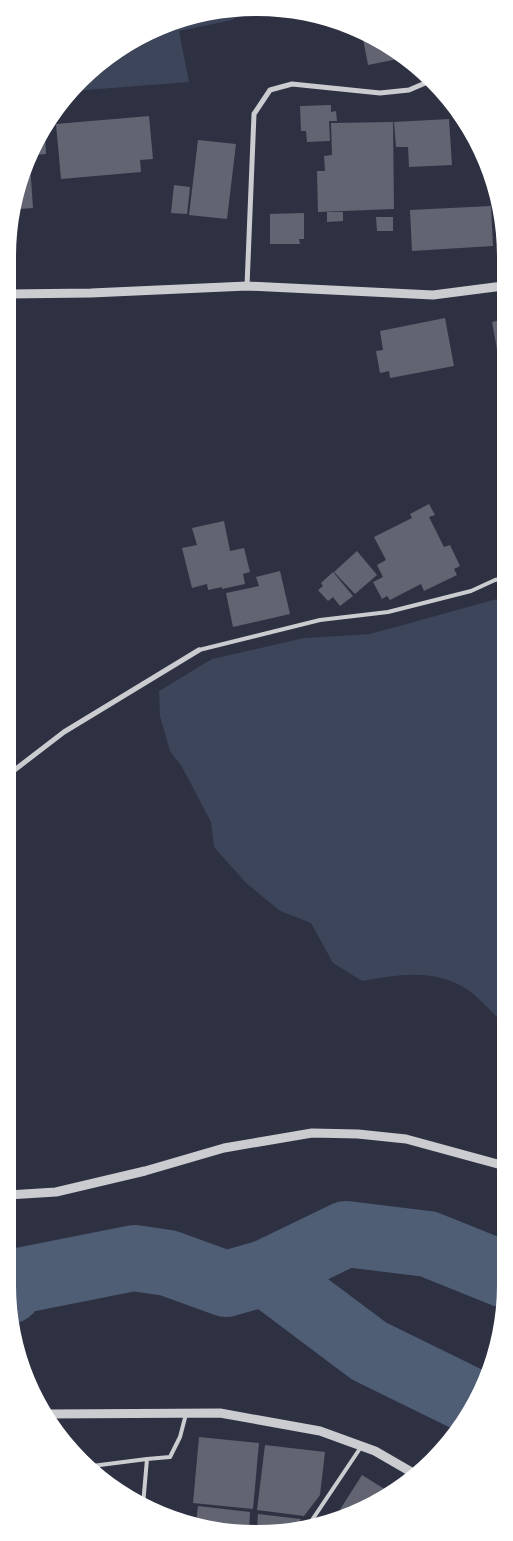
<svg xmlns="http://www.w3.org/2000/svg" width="513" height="1541" font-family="Mulish,sans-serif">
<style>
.green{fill:#3c4559}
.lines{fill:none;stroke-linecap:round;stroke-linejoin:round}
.river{stroke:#4f5d75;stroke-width:66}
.building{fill:#626471}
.service{stroke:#caccd0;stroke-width:4}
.minor{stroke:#caccd0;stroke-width:5}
.tertiary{stroke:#caccd0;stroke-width:9}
</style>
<rect width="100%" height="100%" fill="#2d3142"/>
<!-- green -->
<g class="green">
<polygon points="224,10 247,11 232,20 179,31 189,82 74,91 132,41"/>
<path d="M 504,597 L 505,1025 C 493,1014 477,995 465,988 C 432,968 397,975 362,981 L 333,963 L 311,923 L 280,911 L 245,882 L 214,847 L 211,822 L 182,767 L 170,751 L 160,716 L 159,691 L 212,659 L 304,638 L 370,634 Z"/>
</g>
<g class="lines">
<!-- river -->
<g class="river">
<polyline points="265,1273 369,1351 473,1402"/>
<polyline points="9,1291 18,1281 134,1258 168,1263 226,1284 265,1273 346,1234 428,1244 505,1275"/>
</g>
</g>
<!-- building -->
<g class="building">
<polygon points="362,33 381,41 403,58 368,65"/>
<polygon points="331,105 331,112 336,111 337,121 329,121 330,141 307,142 306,131 301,131 300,106"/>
<polygon points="149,116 153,159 140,160 141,172 61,179 56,124"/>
<polygon points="449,119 452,165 409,167 408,147 396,147 394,122"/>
<polygon points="393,122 394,209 318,212 317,171 325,171 324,156 332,155 331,123"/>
<polygon points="45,133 46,154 34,155"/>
<polygon points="198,140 236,144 227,219 189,215"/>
<polygon points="30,163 33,208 20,209 19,205 14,205 16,192"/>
<polygon points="174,185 190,187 187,214 171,213"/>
<polygon points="491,206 493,246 412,251 410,210"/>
<polygon points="327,212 343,212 343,221 327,222"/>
<polygon points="304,213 304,239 299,239 300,244 270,244 270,214"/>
<polygon points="376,217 393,217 393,231 377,231"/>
<polygon points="445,318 454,366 390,378 389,371 380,373 376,351 383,350 380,331"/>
<polygon points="504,319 504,371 501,371 492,322"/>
<polygon points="429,504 435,515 429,517 444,547 450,545 460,566 454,569 457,575 424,591 421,584 390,600 387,596 382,599 373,582 383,577 377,565 386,560 374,537 412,518 410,514"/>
<polygon points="224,521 230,551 244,548 250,572 243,574 245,584 222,589 222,587 208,590 207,584 192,588 182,548 197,545 192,528"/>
<polygon points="357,551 377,575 355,594 334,572"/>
<polygon points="280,571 290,614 233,627 226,593 259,586 256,577"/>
<polygon points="333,572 353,596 340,606 333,597 328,601 318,590 323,586 321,583"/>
<polygon points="199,1437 259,1443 253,1509 193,1503"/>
<polygon points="265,1445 325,1452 320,1495 304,1516 257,1510"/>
<polygon points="362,1475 391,1493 334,1519"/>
<polygon points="198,1506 250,1512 249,1530 224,1531 196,1523"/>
<polygon points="258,1514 301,1519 296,1527 257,1529"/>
</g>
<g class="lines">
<!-- service -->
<g class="service">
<polyline points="199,650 320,620 388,612 471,591 495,580 504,578"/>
<polyline points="92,1466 147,1459"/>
<polyline points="143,1505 147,1459 170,1457 180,1437 186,1414"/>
<polyline points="308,1526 361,1447"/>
</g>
<!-- minor -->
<g class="minor">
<polyline points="247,286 254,114 270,90 292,84 380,93 409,90 430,81"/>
<polyline points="8,775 64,732 199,650"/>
</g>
<!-- tertiary -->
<g class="tertiary">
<polyline points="8,294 91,293 247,286 433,295 503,286"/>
<polyline points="8,1195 56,1192 145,1171 224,1148 312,1133 358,1134 406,1139 505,1166"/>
<polyline points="48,1414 220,1413 320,1431 375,1451 413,1473"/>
</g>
</g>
<!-- crop -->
<path d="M0 0H513V1541H0ZM256 16H257A240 240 0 0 1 497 256V1285A240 240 0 0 1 257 1525H256A240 240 0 0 1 16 1285V256A240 240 0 0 1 256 16Z" fill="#fff" fill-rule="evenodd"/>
</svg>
